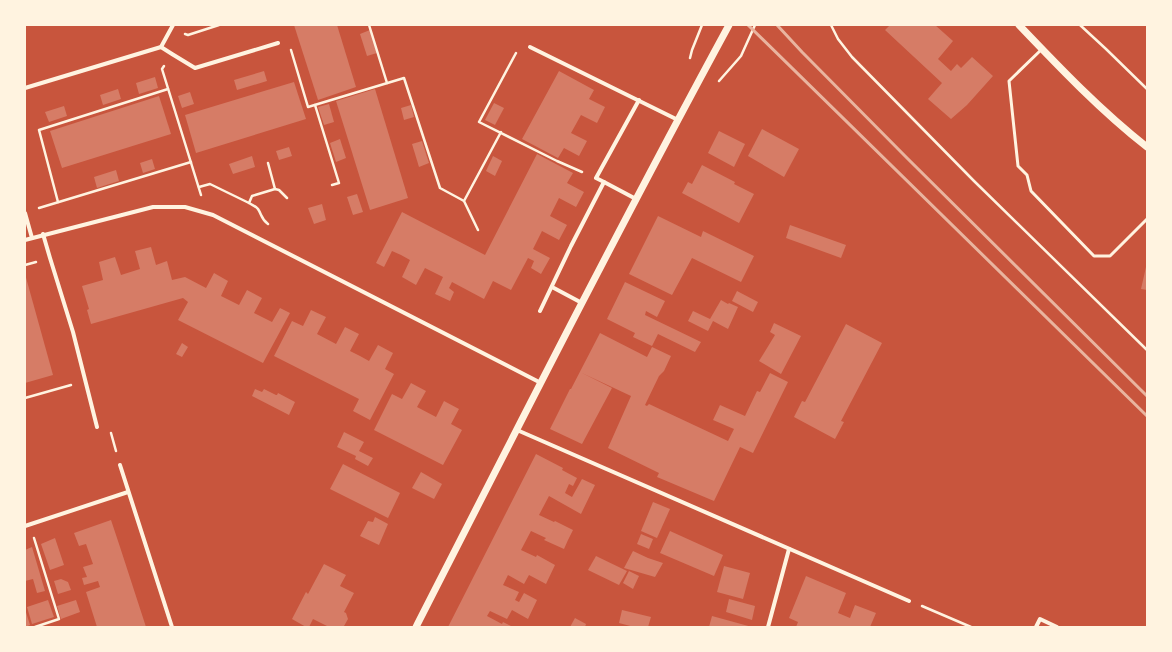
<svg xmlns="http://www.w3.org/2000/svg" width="1172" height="652" font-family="Jost,sans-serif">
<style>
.building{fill:#d67c66}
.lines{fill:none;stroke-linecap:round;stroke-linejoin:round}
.path{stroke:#fff3e0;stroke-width:2.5}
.service{stroke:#fff3e0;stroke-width:3}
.minor{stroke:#fff3e0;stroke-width:4}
.tertiary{stroke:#fff3e0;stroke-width:7}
.rail{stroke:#e9b49f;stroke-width:3}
</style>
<rect width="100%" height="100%" fill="#c8553d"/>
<!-- building -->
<g class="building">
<polygon points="294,25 337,25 356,87 318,100"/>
<polygon points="890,25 935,25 953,41 938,59 951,71 957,64 961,68 972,57 993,76 967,105 951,119 928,99 942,83 885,30"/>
<polygon points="370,30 377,53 367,56 360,34"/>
<polygon points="264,71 267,81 237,90 234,80"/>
<polygon points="559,71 594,90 589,99 605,107 597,123 581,115 571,133 587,141 579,156 564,148 558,158 522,139"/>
<polygon points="155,77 158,88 139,94 136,83"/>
<polygon points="294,82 306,119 196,153 185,115"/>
<polygon points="118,89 121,99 103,105 100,95"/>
<polygon points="375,89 408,198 370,210 336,101"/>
<polygon points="190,92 194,104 182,108 178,96"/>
<polygon points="159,96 171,134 62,168 50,131"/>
<polygon points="494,103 504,108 495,125 485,120"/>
<polygon points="329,104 334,122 324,125 318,107"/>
<polygon points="411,105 414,117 404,120 401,108"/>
<polygon points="64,106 67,116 49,122 45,112"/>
<polygon points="762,129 799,149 784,177 748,156"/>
<polygon points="719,131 745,144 734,167 708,153"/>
<polygon points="340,139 346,158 336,162 330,143"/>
<polygon points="422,141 429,163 419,167 412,144"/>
<polygon points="289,147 292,156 279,160 276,151"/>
<polygon points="537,154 573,173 567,183 584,192 576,207 559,198 550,216 567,225 559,240 542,231 533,249 550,258 541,274 531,268 534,261 528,258 511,290 493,281 484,299 452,282 449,288 454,292 450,301 435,294 443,277 425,268 416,285 402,277 410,260 401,255 392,251 384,267 376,263 402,212 485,255"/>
<polygon points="252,156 255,167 233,174 229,164"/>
<polygon points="493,156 502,161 495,176 486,171"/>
<polygon points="152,159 155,169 143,173 140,163"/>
<polygon points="702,165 735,182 734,184 754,194 739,223 682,193 688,182 692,184"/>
<polygon points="116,170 119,181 97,188 94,177"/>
<polygon points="357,194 363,212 353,215 347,197"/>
<polygon points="322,204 326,220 314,224 308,208"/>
<polygon points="658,216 701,237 703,231 754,256 741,282 692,258 672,295 629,274"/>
<polygon points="790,225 846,245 841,258 786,238"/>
<polygon points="151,247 156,265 167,261 172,280 185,277 206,288 214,273 228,281 221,296 239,305 247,290 262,298 254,313 272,322 280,308 290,313 263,363 178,320 188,302 183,298 91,324 87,310 89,309 82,286 103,280 99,262 115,257 121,275 140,269 135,251"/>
<polygon points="1146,267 1147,267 1147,290 1141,289"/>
<polygon points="25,274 53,375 25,383"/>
<polygon points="625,282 665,301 657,317 646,311 645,315 701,342 695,352 658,334 652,346 633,337 635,333 607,319"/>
<polygon points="737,291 758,302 753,312 732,301"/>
<polygon points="721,300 728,304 729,303 738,307 728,329 713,321 708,331 688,321 693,311 710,319"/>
<polygon points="311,310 326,317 317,334 336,344 345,327 359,334 350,351 360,356 369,361 378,345 393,353 385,369 394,374 370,420 353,411 359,399 274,356 292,321 303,326"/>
<polygon points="774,323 801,336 781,374 759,361 775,335 770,332"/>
<polygon points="846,324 882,343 841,421 844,422 835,439 794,417 802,401 805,402"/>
<polygon points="600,333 647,357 652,347 671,356 664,371 659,376 645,405 647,406 649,404 728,441 734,429 713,420 720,405 745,416 757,391 760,392 770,373 788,382 753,453 740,447 714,501 657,477 659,473 608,448 631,396 582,373 612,388 582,444 550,429 570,389 571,389"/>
<polygon points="182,343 188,347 182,357 176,354"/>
<polygon points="411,383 426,391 417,407 436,417 444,401 459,409 451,424 462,430 443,465 374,430 392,394 402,399"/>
<polygon points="255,389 262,392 264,389 276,395 277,395 278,393 295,402 289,415 252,396"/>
<polygon points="344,432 364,442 359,451 373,458 368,466 355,459 356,456 337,447"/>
<polygon points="536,454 563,468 562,470 577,478 573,486 569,484 565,493 572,497 582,479 595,485 581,514 549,496 539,515 554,522 555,521 573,530 568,540 564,549 544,540 546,538 531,531 521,550 536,557 537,555 555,565 546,584 529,575 524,584 508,575 503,585 519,592 515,600 519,602 524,593 537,600 528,619 512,610 507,619 490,611 487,616 502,624 503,622 513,627 448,627"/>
<polygon points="343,464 400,493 388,518 330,489"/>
<polygon points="421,472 442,484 434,499 412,488"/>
<polygon points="653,502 670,509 657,538 641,531"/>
<polygon points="375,517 388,524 379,545 360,536 368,521 373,522"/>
<polygon points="111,520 120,547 146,627 97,627 86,592 100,587 98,581 84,585 82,578 87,577 83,567 93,564 86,544 79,546 74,533"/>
<polygon points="670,531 723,555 714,576 660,553"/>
<polygon points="641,534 653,539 649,549 637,544"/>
<polygon points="55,538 64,565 50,570 41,544"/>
<polygon points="32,547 45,591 37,593 33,579 25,581 25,550"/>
<polygon points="633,551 648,558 663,563 655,577 624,568"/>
<polygon points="596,556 627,571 619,585 588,570"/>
<polygon points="324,564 346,575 340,586 354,593 344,612 346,613 348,619 344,626 341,627 329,627 313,619 309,627 306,627 292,619 306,592 308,594"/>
<polygon points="724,566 750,573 743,599 717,592"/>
<polygon points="629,571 639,576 633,589 623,583"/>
<polygon points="806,576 846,593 838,613 850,618 855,605 876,613 870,627 796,627 798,622 789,618"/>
<polygon points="61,579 68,582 71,590 58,594 54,581"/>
<polygon points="729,599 755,606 752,620 726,612"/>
<polygon points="48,600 54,617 32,624 27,607"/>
<polygon points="76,600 80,612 61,619 57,606"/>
<polygon points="25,609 30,625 25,627"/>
<polygon points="622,610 651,617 648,627 634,627 619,623"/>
<polygon points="712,616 752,627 709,627"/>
<polygon points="575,618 586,624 585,627 570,627"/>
</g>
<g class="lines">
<!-- path -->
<g class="path">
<polyline points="369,25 387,83"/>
<polyline points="831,25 838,39 852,57 974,181 1147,350"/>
<polyline points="1080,25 1106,49 1147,89"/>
<polyline points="185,34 188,35 219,25"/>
<polyline points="291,50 308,107 404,78 440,188 464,201"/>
<polyline points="516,53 479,122 557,161 582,172"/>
<polyline points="690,58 692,50 702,25"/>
<polyline points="164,66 162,69 201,195"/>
<polyline points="719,81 741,56 755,25"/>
<polyline points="315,105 339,183 332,185"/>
<polyline points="268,163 275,189"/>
<polyline points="199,187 210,184 249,203 252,196 275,189 279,190 287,198"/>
<polyline points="58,202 39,130 168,89"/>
<path d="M 249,203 C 252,205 256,206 258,209 C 262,215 261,219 268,224"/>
<polyline points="39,208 191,162"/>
<polyline points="478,230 464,201 501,132"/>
<polyline points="25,265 36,262"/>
<polyline points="25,398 71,385"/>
<polyline points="111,433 116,451"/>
<polyline points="34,538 59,619 35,627"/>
<polyline points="922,606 971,627"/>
</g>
<!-- service -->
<polyline class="service" points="1042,49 1009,81 1018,166 1027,175 1031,191 1094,256 1110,256 1147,219"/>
<!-- minor -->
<g class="minor">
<polyline points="161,47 172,54 195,68 278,43"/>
<polyline points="530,47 678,120"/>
<polyline points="25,88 161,47 173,25"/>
<polyline points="604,182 636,199"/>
<polyline points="25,213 32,238"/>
<polyline points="43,234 50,258 73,332 97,427"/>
<polyline points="25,240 153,207 185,207 213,215 541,383"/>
<polyline points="552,287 582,303"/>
<polyline points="540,311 571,246 604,182 596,178 639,100"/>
<polyline points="517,430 909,601"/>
<polyline points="120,465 172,627"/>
<polyline points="25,526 128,492"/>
<polyline points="768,627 789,549"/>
<polyline points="1036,627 1040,619 1057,627"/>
</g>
<!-- tertiary -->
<g class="tertiary">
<path d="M 1019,25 C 1060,68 1101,111 1147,147"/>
<path d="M 416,627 C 519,425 621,224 729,25"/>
</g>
<!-- rail -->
<g class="rail">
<polyline points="748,25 1147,416"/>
<polyline points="777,25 802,52 907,158 1147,396"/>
</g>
</g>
<!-- border -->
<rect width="1172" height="652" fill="none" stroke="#fff3e0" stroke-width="52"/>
</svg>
